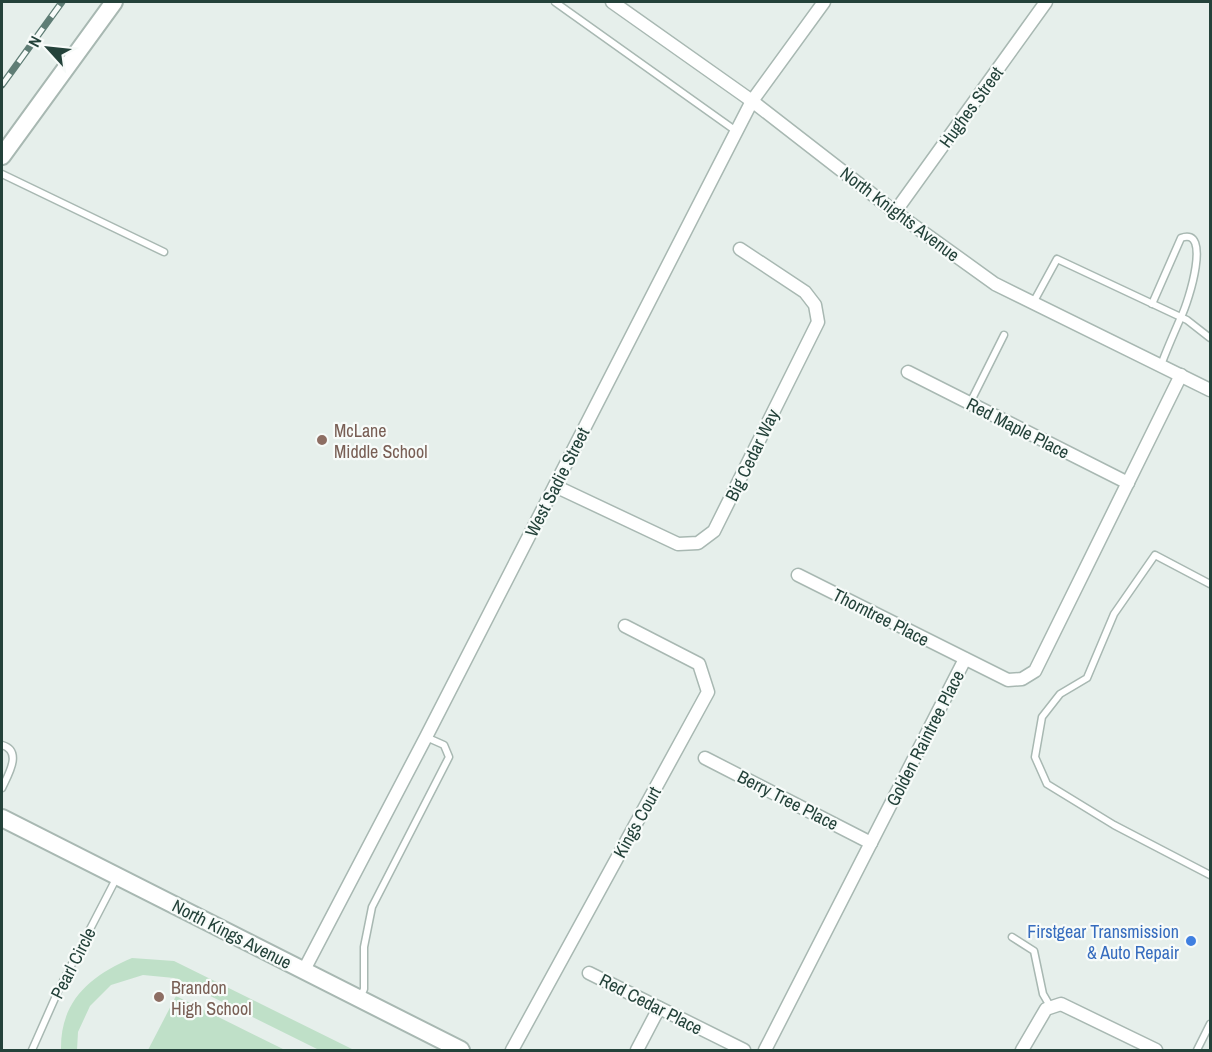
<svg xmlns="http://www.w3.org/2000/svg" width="1212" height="1052" font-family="'Archivo Narrow',sans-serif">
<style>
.park{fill:#bfe0c8}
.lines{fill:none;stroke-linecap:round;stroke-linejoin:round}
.service-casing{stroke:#a8b8b2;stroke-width:9}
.minor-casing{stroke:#a8b8b2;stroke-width:15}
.tertiary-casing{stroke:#a8b8b2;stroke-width:20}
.service{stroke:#fff;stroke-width:6}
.minor{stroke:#fff;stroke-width:12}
.tertiary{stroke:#fff;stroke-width:16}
.rail-casing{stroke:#5f7d75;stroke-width:7}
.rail{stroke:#f7fbf9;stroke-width:4.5;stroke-dasharray:14;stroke-linecap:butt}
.education-dot{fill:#8d6e63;stroke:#f7fbf9;stroke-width:2}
.shop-dot{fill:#3f7fe0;stroke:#f7fbf9;stroke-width:2}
.labels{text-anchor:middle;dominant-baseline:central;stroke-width:4.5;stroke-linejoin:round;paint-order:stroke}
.street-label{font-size:18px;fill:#24423a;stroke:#f7fbf9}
.education-label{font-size:18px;fill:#785e54;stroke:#f7fbf9;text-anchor:start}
.shop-label{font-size:18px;fill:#366cbe;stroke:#f7fbf9;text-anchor:end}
</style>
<rect width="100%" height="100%" fill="#e6efeb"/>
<!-- park -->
<g class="park">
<path d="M 132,958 L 174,961 L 354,1050 L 319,1050 L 174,978 L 143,975 L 111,985 L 90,1006 L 78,1032 L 77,1050 L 61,1050 C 60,1001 90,976 132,958 Z"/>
<polygon points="176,996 285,1050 148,1050"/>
</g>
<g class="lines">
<!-- service casing -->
<g class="service-casing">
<g id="service">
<polyline points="555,2 736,131"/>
<polyline points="2,174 164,252"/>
<polyline points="1033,303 1057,259 1187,320 1210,338"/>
<path d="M 1152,304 L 1181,238 C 1212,226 1189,301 1181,317 C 1174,333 1167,349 1161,365"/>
<polyline points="970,403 1004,335"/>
<polyline points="1210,584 1155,555 1114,614 1087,678 1060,694 1042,717 1035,757 1047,784 1114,825 1210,875"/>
<path d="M 2,745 C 23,751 8,775 2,788"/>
<polyline points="1012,937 1034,951 1043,994 1050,1006"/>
<polyline points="360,998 364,989 364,947 372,907 449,757 444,745 426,737"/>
<polyline points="32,1050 59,989 117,877"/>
<polyline points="1197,1050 1210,1024"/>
</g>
</g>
<!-- minor casing -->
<g class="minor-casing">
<g id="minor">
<polyline points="612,2 752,101 895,212 995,284 1210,390"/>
<polyline points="895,212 1046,2"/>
<polyline points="908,372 1128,483"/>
<polyline points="555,486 678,544 698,543 714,531 818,322 815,305 805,292 740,249"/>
<polyline points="798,575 1008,680 1022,679 1035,671 1181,375"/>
<polyline points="705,758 871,843"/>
<polyline points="304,970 426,737 752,101 824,2"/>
<polyline points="589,973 744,1050"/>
<polyline points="512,1050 708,692 699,664 625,626"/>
<polyline points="637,1050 659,1008"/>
<polyline points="765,1050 965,659"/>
<polyline points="1022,1050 1046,1009 1061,1004 1156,1050"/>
</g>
</g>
<!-- tertiary casing -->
<g class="tertiary-casing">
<g id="tertiary">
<polyline points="2,156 114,2"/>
<polyline points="2,818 461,1050"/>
</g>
</g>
<!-- service -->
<use href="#service" class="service"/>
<!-- minor -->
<use href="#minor" class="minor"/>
<!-- tertiary -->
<use href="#tertiary" class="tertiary"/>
<!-- rail casing -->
<g class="rail-casing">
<polyline id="rail" points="2,85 62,2"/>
</g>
<!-- rail -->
<use href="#rail" class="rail"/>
</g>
<!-- markers -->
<g class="education-dot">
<circle cx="322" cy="440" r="6"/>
<circle cx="159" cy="997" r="6"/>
</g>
<circle class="shop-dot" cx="1191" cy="941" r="6"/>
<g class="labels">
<!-- street labels -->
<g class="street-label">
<text transform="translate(971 107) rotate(-54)">Hughes Street</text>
<text transform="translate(900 214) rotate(37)">North Knights Avenue</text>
<text transform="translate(1018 428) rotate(27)">Red Maple Place</text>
<text transform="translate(752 455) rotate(-64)">Big Cedar Way</text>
<text transform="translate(557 482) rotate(-63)">West Sadie Street</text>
<text transform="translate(881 617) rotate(27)">Thorntree Place</text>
<text transform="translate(925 738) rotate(-63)">Golden Raintree Place</text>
<text transform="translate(788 800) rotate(27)">Berry Tree Place</text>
<text transform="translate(637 822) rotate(-61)">Kings Court</text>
<text transform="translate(232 934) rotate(27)">North Kings Avenue</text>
<text transform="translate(73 963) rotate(-63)">Pearl Circle</text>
<text transform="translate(651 1004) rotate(27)">Red Cedar Place</text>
</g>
<!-- education labels -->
<g class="education-label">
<text x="334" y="430">McLane<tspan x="334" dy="21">Middle School</tspan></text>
<text x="171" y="987">Brandon<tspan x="171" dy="21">High School</tspan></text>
</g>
<!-- shop labels -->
<g class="shop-label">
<text x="1179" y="931">Firstgear Transmission<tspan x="1179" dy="21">&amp; Auto Repair</tspan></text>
</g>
</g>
<!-- border -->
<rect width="1212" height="1052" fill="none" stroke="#24423a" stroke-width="6"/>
<!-- north arrow -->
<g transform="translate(48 48) rotate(297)" stroke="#f7fbf9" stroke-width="4.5" paint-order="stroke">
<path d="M0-4.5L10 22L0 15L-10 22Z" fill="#24423a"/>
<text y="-9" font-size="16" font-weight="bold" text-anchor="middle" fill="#24423a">N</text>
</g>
</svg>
